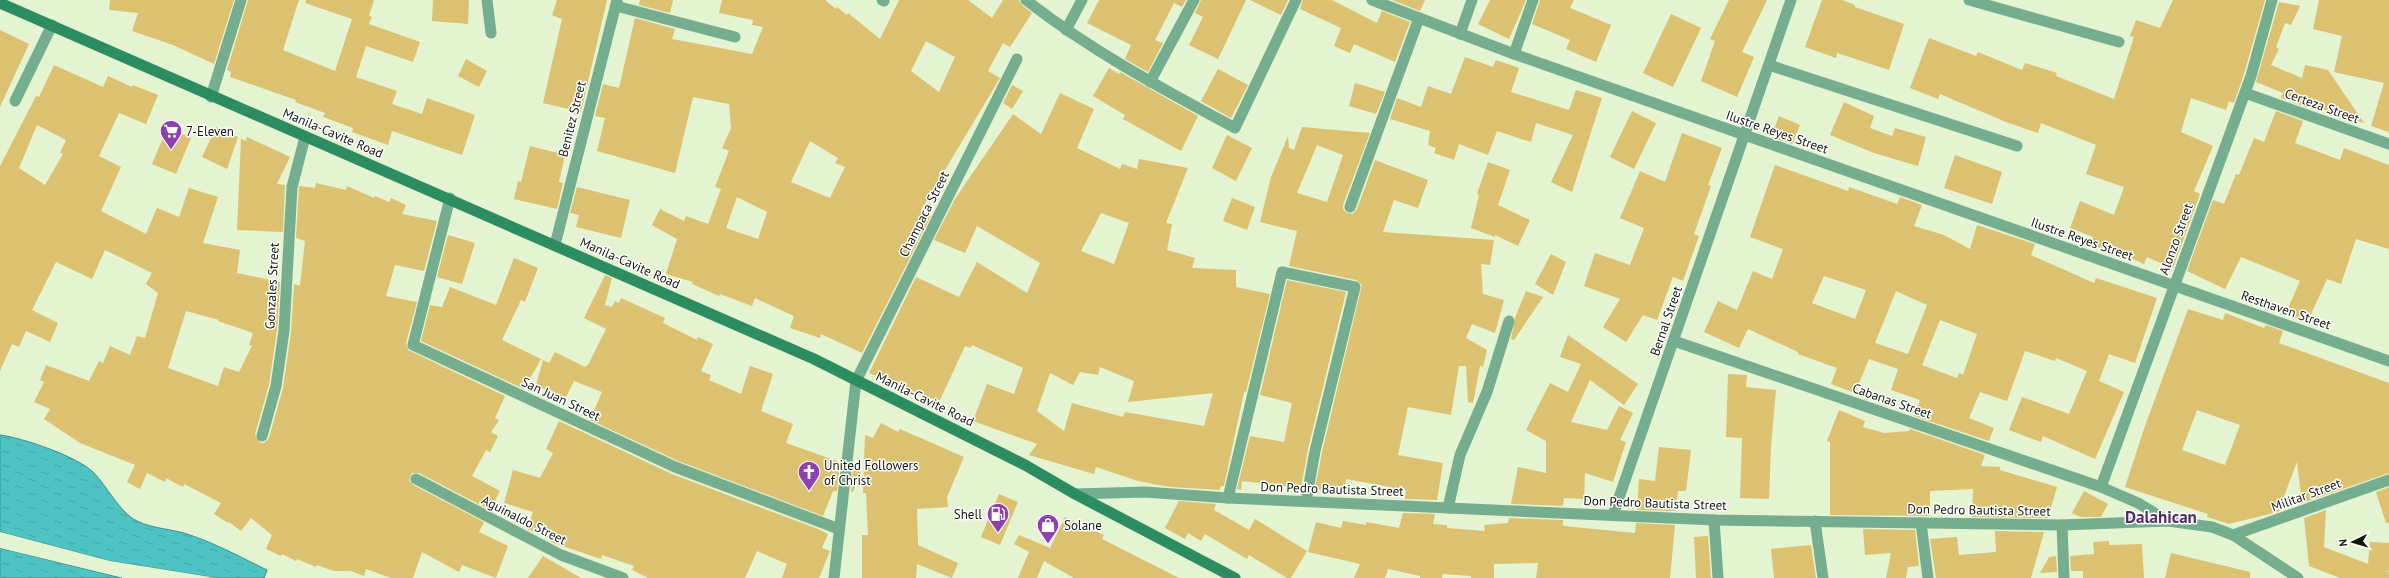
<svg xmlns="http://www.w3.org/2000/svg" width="2389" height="578" font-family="'PT Sans',sans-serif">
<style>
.water{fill:url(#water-ripples);stroke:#3c908c}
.pier{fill:#e4f3d0}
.building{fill:#dcc170;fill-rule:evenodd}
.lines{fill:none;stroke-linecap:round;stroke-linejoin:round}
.minor{stroke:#75ad8f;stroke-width:11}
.tertiary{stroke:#75ad8f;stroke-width:11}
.secondary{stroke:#2c8d62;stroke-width:11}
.labels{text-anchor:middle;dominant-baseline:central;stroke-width:3;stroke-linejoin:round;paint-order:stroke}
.street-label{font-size:13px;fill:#15190d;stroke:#fff}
.poi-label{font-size:13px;fill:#15190d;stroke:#fff;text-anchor:start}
.district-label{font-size:17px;font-weight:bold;fill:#522d64;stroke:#fff}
</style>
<defs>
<pattern id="water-ripples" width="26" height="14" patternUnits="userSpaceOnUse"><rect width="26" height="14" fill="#4dc3c3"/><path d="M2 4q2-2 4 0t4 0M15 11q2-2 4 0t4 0" fill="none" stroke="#42a7a6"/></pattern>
</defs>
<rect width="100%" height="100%" fill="#e4f3d0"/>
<!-- water -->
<g class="water">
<path d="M 0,435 C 23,438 76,456 93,472 C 107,486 120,513 137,521 C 153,529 174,529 190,535 C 217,544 242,558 267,570 L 264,578 L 217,578 L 110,561 L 0,532 Z"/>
<polygon points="0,548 122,578 0,578"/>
</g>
<!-- pier -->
<g class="pier">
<polygon points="0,532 110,561 217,578 176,574 109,563 0,534"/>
<polygon points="0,546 71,562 124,578 0,548"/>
</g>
<!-- building -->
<g class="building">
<polygon points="110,0 234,0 214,64 173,45 132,31 138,13 109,10"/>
<polygon points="248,0 299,0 283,50 335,71 352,19 305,3 306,0 374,0 369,16 372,17 369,24 420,42 413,62 366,46 356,77 397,91 392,104 422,114 427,98 475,115 462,155 392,131 388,145 352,132 353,128 323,117 325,113 295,102 296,100 230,77 231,72 227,70"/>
<polygon points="433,0 469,0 468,24 432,21"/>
<polygon points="557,0 607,0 581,112 543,103 562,19 552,15"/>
<polygon points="640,0 673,0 670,13 639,5"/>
<path d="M 722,0 L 825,0 L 836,9 L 837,7 L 847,15 L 848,13 L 880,39 L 899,0 L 968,0 L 992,18 L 1003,0 L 1019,0 L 1022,5 L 1032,13 L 1010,47 L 1003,43 L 989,69 L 988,71 L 1000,78 L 921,210 L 931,216 L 862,353 L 821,334 L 820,338 L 790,328 L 794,316 L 755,298 L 752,306 L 720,294 L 719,296 L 692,284 L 693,282 L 666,274 L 677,239 L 652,225 L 660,209 L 684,221 L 686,216 L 708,224 L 721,189 L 715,187 L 729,151 L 722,148 L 731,128 L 729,104 L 693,97 L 675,173 L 597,151 L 605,118 L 595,116 L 603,84 L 619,88 L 635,18 L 675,29 L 672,39 L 752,54 L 763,27 L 752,25 L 753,20 L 719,13 ZM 926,41 L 955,57 L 939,92 L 911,71 ZM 810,141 L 838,158 L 835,163 L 845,167 L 830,198 L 791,182 ZM 737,197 L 767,212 L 758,239 L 726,228 Z"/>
<polygon points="1099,0 1186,0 1182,7 1174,3 1155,40 1163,43 1148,72 1125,59 1131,45 1087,23"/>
<polygon points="1201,0 1246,0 1218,59 1189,45 1203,17 1195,13"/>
<polygon points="1250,0 1288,0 1281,15"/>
<polygon points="1303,0 1332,0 1377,23 1382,11 1410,22 1395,62 1354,44 1350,53 1334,46 1341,28 1300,9"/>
<polygon points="1392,0 1425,0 1420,11"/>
<polygon points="1490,0 1526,0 1509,39 1478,24"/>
<polygon points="1540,0 1574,0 1570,8 1611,25 1596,62 1566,49 1570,40 1532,24"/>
<polygon points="1729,0 1767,0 1742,52 1754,57 1737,97 1701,81 1715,41 1710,39"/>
<polygon points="1822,0 1842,0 1855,5 1855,7 1904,24 1889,70 1837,53 1836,58 1805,47"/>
<polygon points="2173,0 2265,0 2244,74 2234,103 2229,101 2226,110 2191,98 2181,132 2213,146 2194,191 2200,194 2173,268 2147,257 2144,264 2118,252 2117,254 2091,245 2093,237 2070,228 2080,201 2114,215 2124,187 2086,174 2096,145 2041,123 2038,133 2006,122 1940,94 1938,99 1910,88 1929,38 1976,56 1978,52 2022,70 2025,63 2057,73 2056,76 2114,99 2134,37 2130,36 2136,20 2160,28"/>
<polygon points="2319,0 2389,0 2389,132 2371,126 2384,83 2334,72 2342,36 2313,29"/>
<polygon points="2279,2 2300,6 2291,25 2285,23 2276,47 2279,49 2271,65 2302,78 2305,65 2328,70 2364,123 2309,105 2308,108 2281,98 2283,93 2256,82"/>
<polygon points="1671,14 1701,28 1673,87 1643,73"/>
<polygon points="0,30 29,44 0,107"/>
<polygon points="1465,57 1493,67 1496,60 1519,68 1511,92 1569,110 1576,90 1602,98 1572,192 1551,182 1573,135 1536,123 1531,142 1497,131 1488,155 1459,144 1454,160 1434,153 1436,148 1428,145 1430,131 1390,119 1397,98 1421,107 1428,86 1451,94"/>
<polygon points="466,59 487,71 479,87 458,76"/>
<path d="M 54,65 L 103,87 L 108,76 L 132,87 L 133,85 L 158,95 L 146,124 L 119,113 L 99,156 L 121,167 L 101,211 L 146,234 L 157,208 L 179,217 L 189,188 L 218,197 L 203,243 L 240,250 L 237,273 L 280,282 L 277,330 L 269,385 L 255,434 L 260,443 L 264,443 L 269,438 L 283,388 L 291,332 L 294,284 L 300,286 L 305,241 L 296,238 L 299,186 L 315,188 L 316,183 L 346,190 L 347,186 L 374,198 L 375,196 L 389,202 L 391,198 L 406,205 L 402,214 L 437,221 L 424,271 L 395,265 L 386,296 L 417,302 L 406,343 L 408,350 L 505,396 L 495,418 L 499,420 L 491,432 L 498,436 L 490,452 L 486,450 L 472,476 L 500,491 L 490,510 L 419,473 L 412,473 L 409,480 L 413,485 L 484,522 L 479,532 L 508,546 L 496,578 L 462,565 L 459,572 L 422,552 L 413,578 L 391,578 L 366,569 L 364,576 L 351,571 L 334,571 L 317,565 L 316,567 L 297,559 L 296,561 L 282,554 L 281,556 L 266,549 L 272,535 L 251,518 L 241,531 L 229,522 L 228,523 L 214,514 L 221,503 L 184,484 L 183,487 L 166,478 L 165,482 L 147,473 L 140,489 L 127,482 L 135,465 L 80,443 L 44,419 L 50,409 L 34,402 L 44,382 L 40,380 L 46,365 L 89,381 L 99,361 L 103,363 L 110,346 L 130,355 L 137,336 L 145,338 L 158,293 L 146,284 L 152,273 L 105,250 L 92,279 L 56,262 L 32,310 L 58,323 L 50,342 L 26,331 L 19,347 L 12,344 L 0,371 L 0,166 L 36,96 L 39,97 ZM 37,125 L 66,140 L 60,153 L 63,154 L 45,185 L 19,168 ZM 186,311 L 219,320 L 218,321 L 253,333 L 249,345 L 252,346 L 239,372 L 224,367 L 218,386 L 168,368 Z"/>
<polygon points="1109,68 1119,74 1120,72 1198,116 1181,151 1123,119 1125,115 1093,96"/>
<polygon points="1218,69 1248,85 1231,118 1201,101"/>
<polygon points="1355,83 1385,92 1376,114 1349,106"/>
<polygon points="1012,85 1023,91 1012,109 1003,103"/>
<path d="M 1060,93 L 1094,109 L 1077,148 L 1120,169 L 1122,164 L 1137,169 L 1139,159 L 1188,168 L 1166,223 L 1172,224 L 1167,250 L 1195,258 L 1192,268 L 1236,270 L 1236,287 L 1270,294 L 1246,392 L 1244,392 L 1224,486 L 1221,486 L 1220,490 L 1170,487 L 1138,481 L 1096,467 L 1094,474 L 1029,455 L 1037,444 L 973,421 L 987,384 L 1014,394 L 1023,368 L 972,345 L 971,348 L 965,346 L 939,402 L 869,373 L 916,277 L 959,297 L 977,262 L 1027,293 L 1040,263 L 977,226 L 965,253 L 934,240 L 955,199 L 1013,114 L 1041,134 ZM 1101,213 L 1129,223 L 1114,264 L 1081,251 ZM 1100,367 L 1134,381 L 1128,402 L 1213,393 L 1204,426 L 1125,412 L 1123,417 L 1072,403 L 1064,431 L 1037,411 L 1050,373 L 1073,385 L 1080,372 L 1098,375 Z"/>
<polygon points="1844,102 1874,116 1870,128 1892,136 1895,128 1926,137 1918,166 1874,153 1830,135"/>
<polygon points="1632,111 1656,123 1634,169 1610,157"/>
<polygon points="2276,111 2303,121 2295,143 2340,160 2344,148 2389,165 2389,249 2356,239 2341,284 2327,279 2307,323 2286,313 2300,281 2241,257 2225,289 2187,271 2213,200 2224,204 2236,174 2239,175 2254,138 2264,142"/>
<polygon points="1779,116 1800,125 1792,144 1771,137"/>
<polygon points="216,127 238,137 227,169 202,157"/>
<path d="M 1302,127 L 1370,133 L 1343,205 L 1343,209 L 1347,213 L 1352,214 L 1357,209 L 1375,160 L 1428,180 L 1418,208 L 1394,200 L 1383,232 L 1494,240 L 1490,265 L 1481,264 L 1483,294 L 1504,300 L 1495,333 L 1472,324 L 1466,338 L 1487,350 L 1483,367 L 1480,366 L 1473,403 L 1468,402 L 1466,366 L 1459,366 L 1451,415 L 1408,407 L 1398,455 L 1443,463 L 1437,500 L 1405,499 L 1406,490 L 1346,479 L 1345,492 L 1315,489 L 1322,452 L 1362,285 L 1356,280 L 1289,266 L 1297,231 L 1260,222 L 1271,177 L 1288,136 L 1289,148 L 1294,150 ZM 1317,145 L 1343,155 L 1327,202 L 1297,193 Z"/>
<polygon points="167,128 191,138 176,174 152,164"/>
<polygon points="1682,133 1722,148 1708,185 1711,186 1694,234 1699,236 1683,281 1673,277 1657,320 1643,315 1626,342 1603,327 1620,299 1584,286 1595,253 1630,265 1644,228 1620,218 1640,171 1665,182"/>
<polygon points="1227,135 1252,148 1236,181 1212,168"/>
<polygon points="247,137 290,157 277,184 285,185 283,232 237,230 241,139 246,141"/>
<polygon points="530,146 565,155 559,182 563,183 557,209 514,199 518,181 521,182"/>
<polygon points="1955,155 2002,172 1992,204 1944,188"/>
<polygon points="1488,162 1510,170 1498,205 1530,220 1518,246 1495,235 1495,237 1471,228 1479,195 1477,194"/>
<path d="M 1775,165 L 1848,191 L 1849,187 L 1897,204 L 1900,197 L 1922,205 L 1914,226 L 1944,235 L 1970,249 L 1977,225 L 2035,244 L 2031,255 L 2094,283 L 2096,278 L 2157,298 L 2135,363 L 2109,354 L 2099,381 L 2124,392 L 2095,459 L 2043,436 L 2041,442 L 2009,430 L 2022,397 L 2069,414 L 2087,371 L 2056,358 L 2055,361 L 2025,351 L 2007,401 L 1980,392 L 1969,418 L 1994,428 L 1989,441 L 1914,416 L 1920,400 L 1891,390 L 1898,369 L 1869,359 L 1855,393 L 1831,384 L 1837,368 L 1798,354 L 1798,352 L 1748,329 L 1739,348 L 1704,332 L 1718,301 L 1737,310 L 1753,271 L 1772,279 L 1783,249 L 1750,237 ZM 1824,276 L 1866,290 L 1855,319 L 1812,303 ZM 1896,291 L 1927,305 L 1908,354 L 1875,343 ZM 1940,320 L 1977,334 L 1963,375 L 1959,373 L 1957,378 L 1922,365 Z"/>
<polygon points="577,187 630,200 621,238 576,227 579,215 570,213"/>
<polygon points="1232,198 1255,207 1247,230 1223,221"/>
<polygon points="448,235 475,243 462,284 437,277"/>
<polygon points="1551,254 1566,262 1553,295 1535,284"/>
<polygon points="514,258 538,268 525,302 521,300 502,340 541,359 524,389 421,341 430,305 442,307 450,287 496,305"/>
<polygon points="605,275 612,278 605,305 612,307 615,301 619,303 621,298 665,318 663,323 697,340 698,337 713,344 701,371 711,375 709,380 741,394 750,366 773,374 761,411 793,424 786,443 840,462 837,491 833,491 823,516 678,461 590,420 602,392 574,381 565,399 536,385 543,360 549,363 555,352 585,367 588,365 606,329 584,318"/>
<polygon points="1287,280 1346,292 1308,449 1301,488 1242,481 1241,490 1237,489 1250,436 1284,442 1292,403 1260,395"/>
<polygon points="1526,291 1543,297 1514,340 1511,339 1515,318"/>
<path d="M 2188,309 L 2223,320 L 2225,313 L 2264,328 L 2266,325 L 2283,331 L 2279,343 L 2389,383 L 2389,473 L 2302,503 L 2297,462 L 2278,512 L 2229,524 L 2207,517 L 2208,514 L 2125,487 L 2145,426 ZM 2197,410 L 2240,425 L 2225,465 L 2182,450 Z"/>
<polygon points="1568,335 1638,384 1624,405 1590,380 1571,422 1607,430 1619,406 1633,413 1620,440 1626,442 1613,482 1585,473 1584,499 1564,498 1563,506 1511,504 1518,467 1546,473 1546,441 1526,430 1550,383 1568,392 1581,364 1560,357"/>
<polygon points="1728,374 1747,375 1746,387 1776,390 1771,447 1769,499 1740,498 1742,438 1726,437"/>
<polygon points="1839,410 1865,421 1863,427 1884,433 1909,431 1910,429 1985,455 1981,466 2000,467 2000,470 2057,487 2048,518 1972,517 1973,489 1930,491 1930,516 1830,515 1830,442 1827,441"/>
<polygon points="559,421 672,474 818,529 828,534 822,548 830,551 819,578 782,578 787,564 757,551 745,578 648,578 632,570 634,566 602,555 601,559 554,543 552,543 554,540 527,529 533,512 504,503 513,470 540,478 553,453 546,449"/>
<polygon points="881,423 898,432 900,429 964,457 947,497 948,507 917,509 918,545 958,563 952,578 917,564 916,578 862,578 862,535 868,535 866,493 863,493 865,435 873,438"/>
<polygon points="1659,447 1691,450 1686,491 1678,491 1676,511 1637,510 1639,479 1655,481"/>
<polygon points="853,467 862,470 853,492 851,492"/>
<polygon points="2389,487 2389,523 2386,523 2376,492"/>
<polygon points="2084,491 2108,504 2101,517 2081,517 2072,513"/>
<polygon points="999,494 1018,502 1000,545 981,537"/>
<polygon points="1179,501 1216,504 1214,510 1249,530 1255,519 1307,551 1291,578 1287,578 1249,555 1247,559 1205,534 1201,541 1188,533 1185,539 1165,528"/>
<polygon points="2326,510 2324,547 2368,564 2370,542 2389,543 2389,571 2385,571 2389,572 2389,578 2340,578 2309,566 2304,518"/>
<polygon points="1403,513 1435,514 1433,524 1447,525 1447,528 1485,531 1484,525 1508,523 1509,518 1563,520 1563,526 1635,533 1636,523 1675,525 1670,578 1536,578 1538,563 1494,564 1494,578 1471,578 1471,576 1443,574 1442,578 1420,578 1420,576 1388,569 1385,578 1354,578 1360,564 1308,552 1316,522 1341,528 1343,521 1366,525 1366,522 1399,528"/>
<polygon points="1065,517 1104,535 1102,539 1179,578 1074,578 1044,561 1037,578 1018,578 1029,552 1014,544 1019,535 1050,548"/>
<polygon points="1863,529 1915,530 1919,566 1908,567 1906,578 1886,578 1891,553 1865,555"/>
<polygon points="1995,531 2044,532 2031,578 1936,578 1930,539 1957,537 1959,555 1996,552"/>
<polygon points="1708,536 1711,578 1696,578 1694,537"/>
<polygon points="2109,541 2109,545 2142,544 2144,578 2083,578 2083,571 2071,571 2070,556 2094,554 2093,542"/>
<polygon points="1811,545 1816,578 1774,578 1771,549"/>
<polygon points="2171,553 2250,572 2250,578 2165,578"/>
<polygon points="543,556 581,578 528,578"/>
<polygon points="2056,556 2057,572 2040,573 2049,557"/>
</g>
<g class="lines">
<!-- minor -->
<g class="minor">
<polyline points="487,0 491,33"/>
<polyline points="882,0 884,1"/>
<path d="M 1026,0 C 1091,51 1163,89 1235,128 L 1296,0"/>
<polyline points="1372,0 1514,54 2389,361"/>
<polyline points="1969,0 2119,42"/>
<polyline points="616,6 735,37"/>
<polyline points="1066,30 1082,0"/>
<polyline points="1460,34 1472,0"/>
<polyline points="1514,54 1533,0"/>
<polyline points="1769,65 2017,146"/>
<polyline points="1150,82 1194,0"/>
<polyline points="2245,93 2389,144"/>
<polyline points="15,101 52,25"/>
<polyline points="450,198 413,345 675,467 839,529"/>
<polyline points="1350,207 1419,18"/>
<polyline points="555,245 617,0"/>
<polyline points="1674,341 2101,487 2138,503 2168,521"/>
<polyline points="262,436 276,386 284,331 292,187 305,137"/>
<polyline points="416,479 561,555 623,578"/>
<polyline points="2101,487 2251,76 2272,0"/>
<polyline points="1075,494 1145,492 1228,498 1714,520 2062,525 2168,521 2212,527 2233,535 2298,578"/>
<polyline points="1228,498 1282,272 1355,287 1315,451 1306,501"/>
<polyline points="1448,508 1460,455 1487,392 1509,321"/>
<polyline points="1613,515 1791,0"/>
<polyline points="1714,520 1718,578"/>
<polyline points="1815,521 1823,578"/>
<polyline points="1921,523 1928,578"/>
<polyline points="2062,525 2064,578"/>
<polyline points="2233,535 2389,480"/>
<polyline points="834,578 856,381 1017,59"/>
</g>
<!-- tertiary -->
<polyline class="tertiary" points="211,97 241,0"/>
<!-- secondary -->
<polyline class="secondary" points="0,3 814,359 1025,465 1075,494 1235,578"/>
</g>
<!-- icons -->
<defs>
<g id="supermarket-pin" transform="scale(1.15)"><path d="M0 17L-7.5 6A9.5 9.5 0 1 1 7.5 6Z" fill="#8e40b1" stroke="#fff"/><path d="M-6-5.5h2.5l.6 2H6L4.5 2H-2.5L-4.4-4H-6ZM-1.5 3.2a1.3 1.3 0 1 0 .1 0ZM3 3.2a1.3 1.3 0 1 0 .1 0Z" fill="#fff"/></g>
<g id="church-pin" transform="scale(1.15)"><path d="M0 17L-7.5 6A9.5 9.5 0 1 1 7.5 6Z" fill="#8e40b1" stroke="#fff"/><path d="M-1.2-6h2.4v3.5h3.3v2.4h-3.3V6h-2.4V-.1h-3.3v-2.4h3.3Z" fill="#fff"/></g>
<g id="fuel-pin" transform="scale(1.15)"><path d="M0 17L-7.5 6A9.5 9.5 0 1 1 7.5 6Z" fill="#8e40b1" stroke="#fff"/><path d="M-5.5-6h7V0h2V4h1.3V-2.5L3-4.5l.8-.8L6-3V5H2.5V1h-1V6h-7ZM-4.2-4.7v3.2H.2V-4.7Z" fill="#fff"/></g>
<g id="shop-pin" transform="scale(1.15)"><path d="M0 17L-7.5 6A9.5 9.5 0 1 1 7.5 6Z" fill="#8e40b1" stroke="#fff"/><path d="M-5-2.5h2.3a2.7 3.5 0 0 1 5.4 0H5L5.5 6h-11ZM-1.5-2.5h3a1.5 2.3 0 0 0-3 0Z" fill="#fff"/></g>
</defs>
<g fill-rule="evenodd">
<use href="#supermarket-pin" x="171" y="131"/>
<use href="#church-pin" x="809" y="472"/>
<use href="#fuel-pin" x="998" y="514"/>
<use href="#shop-pin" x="1048" y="525"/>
</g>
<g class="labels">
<!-- street labels -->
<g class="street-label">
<text transform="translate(2322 106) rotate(20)">Certeza Street</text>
<text transform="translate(572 119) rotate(-76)">Benitez Street</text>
<text transform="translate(1777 132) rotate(19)">Ilustre Reyes Street</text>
<text transform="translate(333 133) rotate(23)">Manila-Cavite Road</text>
<text transform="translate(924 214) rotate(-63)">Champaca Street</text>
<text transform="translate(2082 239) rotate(19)">Ilustre Reyes Street</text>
<text transform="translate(2176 239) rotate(-70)">Alonzo Street</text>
<text transform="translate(630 263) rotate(24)">Manila-Cavite Road</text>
<text transform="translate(272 286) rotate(-87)">Gonzales Street</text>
<text transform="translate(2286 310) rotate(19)">Resthaven Street</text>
<text transform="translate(1666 321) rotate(-71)">Bernal Street</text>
<text transform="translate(561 399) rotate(25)">San Juan Street</text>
<text transform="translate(925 399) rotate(26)">Manila-Cavite Road</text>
<text transform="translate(1892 401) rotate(19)">Cabanas Street</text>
<text transform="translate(1332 489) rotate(2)">Don Pedro Bautista Street</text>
<text transform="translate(2306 495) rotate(-20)">Militar Street</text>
<text transform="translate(1655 503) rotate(2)">Don Pedro Bautista Street</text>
<text transform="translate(1979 510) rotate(1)">Don Pedro Bautista Street</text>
<text transform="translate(524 520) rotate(27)">Aguinaldo Street</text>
</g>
<!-- poi labels -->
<g class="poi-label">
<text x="186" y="131">7-Eleven</text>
<text x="824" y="465">United Followers<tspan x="824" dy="15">of Christ</tspan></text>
<text x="982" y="514" text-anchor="end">Shell</text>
<text x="1064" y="525">Solane</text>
</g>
<!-- district labels -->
<g class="district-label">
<text x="2161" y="517">Dalahican</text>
</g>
</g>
<!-- north arrow -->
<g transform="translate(2353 542) rotate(265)" stroke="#ffffff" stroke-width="3" paint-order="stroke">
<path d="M0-3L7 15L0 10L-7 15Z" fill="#15190d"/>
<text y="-6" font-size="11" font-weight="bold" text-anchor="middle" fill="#15190d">N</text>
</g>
</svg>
